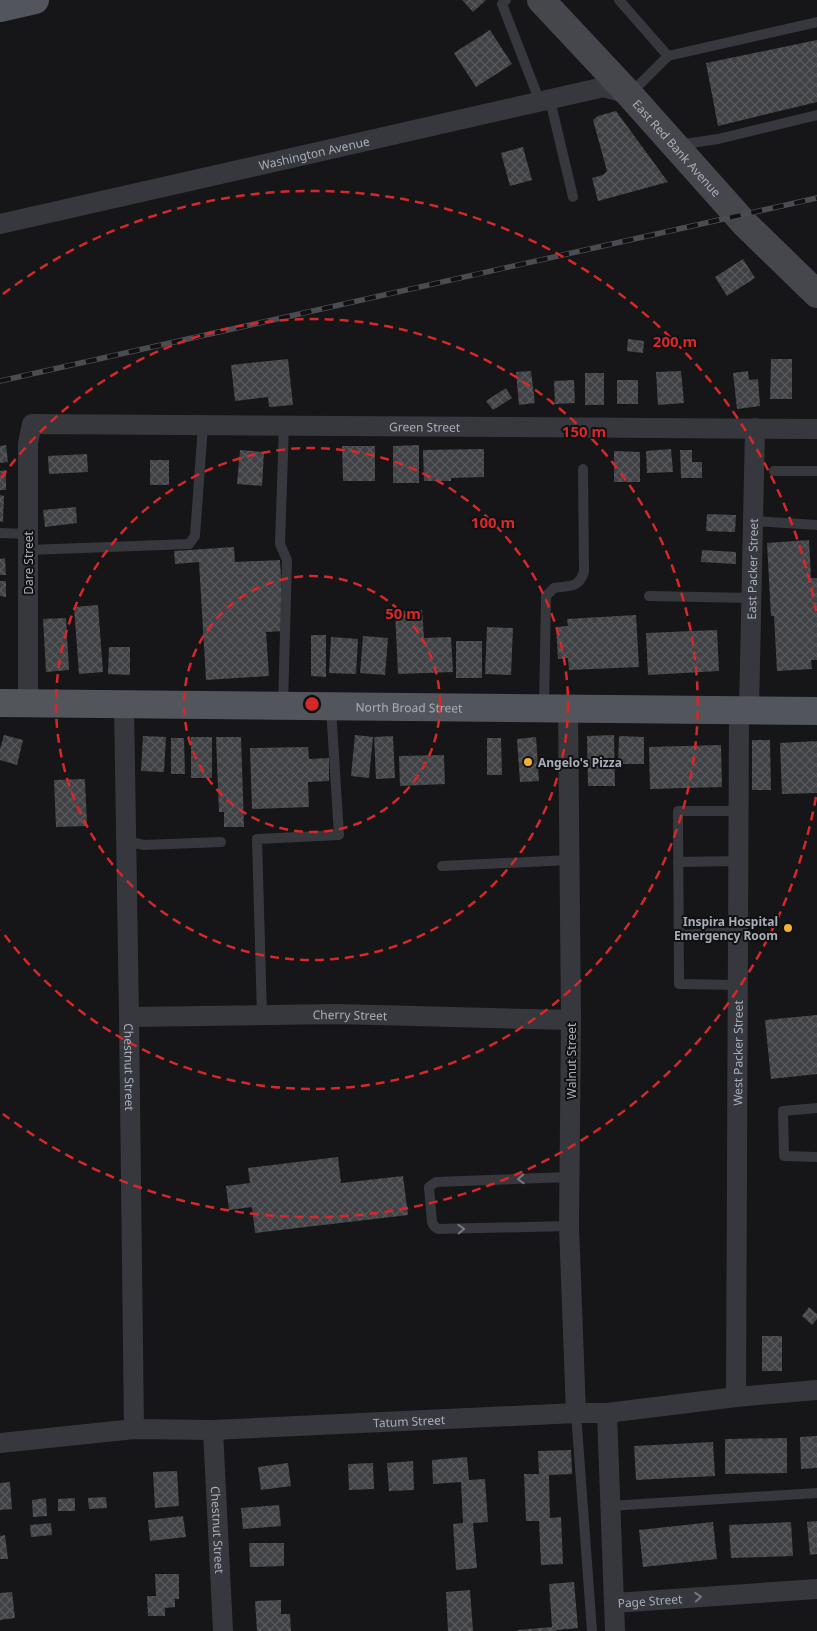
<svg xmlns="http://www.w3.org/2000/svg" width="817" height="1631" font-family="'Noto Sans',sans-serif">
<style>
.building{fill:url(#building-cross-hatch)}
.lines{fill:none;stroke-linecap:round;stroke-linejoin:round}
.lane{stroke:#37383d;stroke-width:10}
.street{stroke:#37383d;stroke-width:20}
.secondary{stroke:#45474d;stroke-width:28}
.primary{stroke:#53555c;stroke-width:28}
.rail-casing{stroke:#4a4c52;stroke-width:5.5}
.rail{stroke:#111113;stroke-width:4;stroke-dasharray:11;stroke-linecap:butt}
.oneway{stroke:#757881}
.ring{fill:none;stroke:#d62828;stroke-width:2.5;stroke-dasharray:9 6}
.poi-dot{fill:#f2b134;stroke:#111113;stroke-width:2}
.labels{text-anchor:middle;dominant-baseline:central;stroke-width:4;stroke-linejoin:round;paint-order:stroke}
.street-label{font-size:12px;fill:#a8adb8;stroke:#111113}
.poi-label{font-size:12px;font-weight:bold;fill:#a8adb8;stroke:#111113;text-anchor:start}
.centre{fill:#d62828;stroke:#111113;stroke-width:2.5}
.ring-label{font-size:15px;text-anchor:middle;font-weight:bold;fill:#d62828;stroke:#111113;stroke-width:4;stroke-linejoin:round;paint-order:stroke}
</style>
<defs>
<pattern id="building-cross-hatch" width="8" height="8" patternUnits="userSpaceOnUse" patternTransform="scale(1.25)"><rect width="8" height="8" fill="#404145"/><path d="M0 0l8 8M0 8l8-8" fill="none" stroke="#595a5e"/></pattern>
</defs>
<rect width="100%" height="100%" fill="#161618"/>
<!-- building -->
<g class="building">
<polygon points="462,0 486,0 473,12"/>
<polygon points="490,30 512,64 476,87 454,53"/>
<polygon points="817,40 817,102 718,126 706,63"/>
<polygon points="616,111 668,182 598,201 592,178 603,175 607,171 593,120 598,116"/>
<polygon points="523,147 532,180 510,186 501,153"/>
<polygon points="743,259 755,278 727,296 715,277"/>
<polygon points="628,339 644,341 643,353 627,351"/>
<polygon points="288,359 293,405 269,407 268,397 235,401 231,365"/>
<polygon points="771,359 792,359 792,399 770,399"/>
<polygon points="531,371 535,403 519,405 516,372"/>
<polygon points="681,371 684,403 658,405 656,372"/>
<polygon points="748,371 749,380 758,379 760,406 737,409 733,373"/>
<rect x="585" y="373" width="19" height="32"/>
<polygon points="574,380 575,403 555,404 554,381"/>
<rect x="617" y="380" width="21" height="24"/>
<polygon points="506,388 512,398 493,410 486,401"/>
<polygon points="6,445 8,462 0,463 0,446"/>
<polygon points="419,445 419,483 393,483 393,446"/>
<polygon points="342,446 375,446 375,481 343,481"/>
<polygon points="484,449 484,477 451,478 451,481 424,481 423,450"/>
<polygon points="671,449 673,472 647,473 646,451"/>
<polygon points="240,450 264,452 262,486 237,484"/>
<polygon points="680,450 692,450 692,462 702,462 702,478 681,478"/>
<polygon points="614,451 640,452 640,482 614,482"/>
<polygon points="87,454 88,472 49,474 48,456"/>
<rect x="150" y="460" width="19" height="25"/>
<polygon points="6,470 6,490 0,490 0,471"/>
<polygon points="0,495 4,496 3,522 0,521"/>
<polygon points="76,507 77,523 45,527 43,510"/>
<polygon points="707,514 736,515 735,532 706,531"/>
<polygon points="809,540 811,578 817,578 817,660 811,660 812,669 777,671 774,616 771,616 767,543"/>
<polygon points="234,547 235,562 280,560 284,631 266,632 269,676 206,680 199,562 175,564 174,551"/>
<polygon points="702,550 736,552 736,564 701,562"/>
<polygon points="5,558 6,575 0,575 0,559"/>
<polygon points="0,581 6,581 6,597 0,596"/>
<polygon points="98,605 103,672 79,674 74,607"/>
<polygon points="422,610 424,638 451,637 453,672 398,674 395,611"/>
<polygon points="636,615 639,667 569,670 568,658 558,659 556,627 568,626 567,619"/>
<polygon points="66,618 69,670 46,672 43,619"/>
<polygon points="487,627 513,628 511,675 485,674"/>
<polygon points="717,630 719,671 648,675 646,633"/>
<polygon points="311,635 326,635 326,677 311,676"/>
<polygon points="363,636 388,638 385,675 360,673"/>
<polygon points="331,637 358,639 356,674 329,673"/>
<rect x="456" y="641" width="26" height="37"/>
<polygon points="109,647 130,647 130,675 108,674"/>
<polygon points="4,735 23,740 17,765 0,760 0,749"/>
<polygon points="355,735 373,737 369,778 351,776"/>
<polygon points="614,735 615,786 588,786 587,736"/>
<polygon points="143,736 166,737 164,772 141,771"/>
<polygon points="393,736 395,778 376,779 374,737"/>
<polygon points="619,736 644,737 644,764 618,764"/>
<rect x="191" y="737" width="21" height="41"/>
<polygon points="216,737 241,737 244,827 224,827 224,812 219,812"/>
<polygon points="536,737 539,781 520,782 517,739"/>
<polygon points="171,738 184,738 185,774 171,774"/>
<polygon points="487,738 501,738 502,775 487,775"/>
<polygon points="752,740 770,740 771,790 752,790"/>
<polygon points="817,741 817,793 782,794 780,743"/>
<polygon points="721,745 722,787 650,789 649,747"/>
<polygon points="308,747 309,759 329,758 329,781 308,782 309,807 252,809 250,748"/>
<polygon points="444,755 445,784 400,786 399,756"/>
<polygon points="85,779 87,826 56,827 54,780"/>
<polygon points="817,1015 817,1074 771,1079 765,1020"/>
<polygon points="338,1157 341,1183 403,1176 408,1215 255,1233 252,1207 229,1210 226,1186 250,1183 248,1168"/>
<polygon points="809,1307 817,1314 817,1319 812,1325 802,1316"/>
<rect x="762" y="1336" width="20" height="35"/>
<polygon points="817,1436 817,1468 801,1469 800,1437"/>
<polygon points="787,1438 787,1473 725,1474 725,1439"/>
<polygon points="713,1442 715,1476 636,1480 634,1446"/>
<polygon points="571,1450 572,1474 549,1475 550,1518 561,1517 563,1564 541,1565 539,1521 526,1521 524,1474 539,1474 538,1451"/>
<polygon points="467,1457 469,1480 485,1479 488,1522 473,1523 477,1568 456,1570 453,1524 463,1523 461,1482 433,1484 432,1460"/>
<polygon points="413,1461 414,1490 389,1491 387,1463"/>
<polygon points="288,1463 291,1486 261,1490 258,1467"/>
<polygon points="373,1463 374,1489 349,1490 348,1464"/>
<polygon points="177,1471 179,1506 155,1508 153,1472"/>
<polygon points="10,1482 12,1509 0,1510 0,1483"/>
<polygon points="106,1497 107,1508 89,1509 88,1498"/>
<polygon points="46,1498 47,1516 33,1517 32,1500"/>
<polygon points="75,1498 75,1511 58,1511 58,1499"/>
<polygon points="279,1505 281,1526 243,1529 241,1508"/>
<polygon points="183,1516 186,1537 150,1541 148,1520"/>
<polygon points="817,1521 817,1554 810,1555 807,1522"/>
<polygon points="713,1522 717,1559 643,1567 639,1530"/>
<polygon points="791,1522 793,1556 731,1558 729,1525"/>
<polygon points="51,1523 52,1535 31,1537 30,1525"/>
<polygon points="5,1535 8,1559 0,1559 0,1536"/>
<polygon points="249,1543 284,1543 284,1566 250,1567"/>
<polygon points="155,1574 179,1574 179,1599 175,1599 175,1607 165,1608 165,1616 148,1616 147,1596 156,1596"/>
<polygon points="574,1582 578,1628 557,1630 557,1631 518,1631 518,1630 552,1627 549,1584"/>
<polygon points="470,1590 473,1631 448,1631 446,1592"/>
<polygon points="12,1592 15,1618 0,1620 0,1593"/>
<polygon points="281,1600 281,1614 290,1614 291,1631 257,1631 255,1601"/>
</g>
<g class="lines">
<!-- lane -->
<g class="lane">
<polyline points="506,0 502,4 540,102"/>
<polyline points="619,0 668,56"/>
<polyline points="630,94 668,56 817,22"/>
<polyline points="550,100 573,197"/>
<polyline points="678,145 718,139 817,115"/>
<polyline points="774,471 817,471"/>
<polyline points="753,521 817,525"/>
<polyline points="0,533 28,534"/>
<polyline points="28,550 189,544 195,536 203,425"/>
<polyline points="649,596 752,598"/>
<polyline points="283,705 287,560 280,544 284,425"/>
<path d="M 544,708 L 546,596 L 554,588 C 570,585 578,589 584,572 L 583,469"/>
<polyline points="126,841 144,845 221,842"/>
<polyline points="678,862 738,861"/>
<polyline points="442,866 570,860"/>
<polyline points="679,935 737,932"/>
<polyline points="737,985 679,984 678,811 738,811"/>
<polyline points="262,1015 257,839 339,835 331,708"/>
<polyline points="817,1108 783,1111 784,1156 817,1157"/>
<polyline points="569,1226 438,1229 434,1226 432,1222 429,1187 436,1182 570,1177"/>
<polyline points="576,1413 592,1631"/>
<polyline points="610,1506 817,1493"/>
</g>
<!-- street -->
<g class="street">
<path id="s1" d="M 0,224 L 604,87 L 629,94"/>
<path id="s2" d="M 28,703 L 28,443 L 32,424 L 817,429"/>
<path id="s3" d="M 124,705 L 129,1017 L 134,1429"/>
<polyline points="568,709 571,1020 569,1226 576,1413"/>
<path id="s4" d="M 749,710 L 755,428"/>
<path id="s5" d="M 129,1017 L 337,1014 L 571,1020"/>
<path id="s6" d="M 736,1397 L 739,710"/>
<polyline points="607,1413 615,1631"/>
<path id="s7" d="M 213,1430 L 223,1631"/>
<path id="s8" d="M 0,1443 L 134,1429 L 213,1430 L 576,1413 L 607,1413 L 736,1397 L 817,1390"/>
<path id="s9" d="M 614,1603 L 817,1589"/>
</g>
<!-- secondary -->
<path class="secondary" id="s10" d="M 541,0 L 629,94 L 745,224 L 817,294"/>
<!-- primary -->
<g class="primary">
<polyline points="0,8 35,0"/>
<path id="s11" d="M 0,703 L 817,711"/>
</g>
<!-- rail casing -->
<g class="rail-casing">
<polyline id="rail" points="0,381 817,198"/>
</g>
<!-- rail -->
<use href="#rail" class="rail"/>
</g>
<!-- one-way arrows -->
<defs><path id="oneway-chevron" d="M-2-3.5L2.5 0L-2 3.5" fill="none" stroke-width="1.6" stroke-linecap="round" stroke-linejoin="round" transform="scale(1.25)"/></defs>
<g class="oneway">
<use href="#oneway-chevron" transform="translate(521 1179) rotate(178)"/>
<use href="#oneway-chevron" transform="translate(461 1229) rotate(-2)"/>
<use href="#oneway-chevron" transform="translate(698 1597) rotate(-4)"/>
</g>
<!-- distance rings -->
<g class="ring">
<circle cx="312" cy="704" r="128"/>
<circle cx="312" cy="704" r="256"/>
<path d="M1 478A385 385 0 1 1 1 930"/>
<path d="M816 797A513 513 0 0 1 3 1114M3 294A513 513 0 0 1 816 611"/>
</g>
<!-- markers -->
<g class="poi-dot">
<circle cx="528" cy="762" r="5"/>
<circle cx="788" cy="928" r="5"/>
</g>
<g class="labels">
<!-- street labels -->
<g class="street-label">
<text stroke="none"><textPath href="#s10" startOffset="201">East Red Bank Avenue</textPath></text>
<text stroke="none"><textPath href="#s1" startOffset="322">Washington Avenue</textPath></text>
<text stroke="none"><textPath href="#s2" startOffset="672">Green Street</textPath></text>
<text transform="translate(28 563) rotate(-90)">Dare Street</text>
<text stroke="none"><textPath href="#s4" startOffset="141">East Packer Street</textPath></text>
<text stroke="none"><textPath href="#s11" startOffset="409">North Broad Street</textPath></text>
<text stroke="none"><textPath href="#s5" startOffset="221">Cherry Street</textPath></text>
<text stroke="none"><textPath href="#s6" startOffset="344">West Packer Street</textPath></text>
<text transform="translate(571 1061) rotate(-90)">Walnut Street</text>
<text stroke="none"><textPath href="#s3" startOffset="362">Chestnut Street</textPath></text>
<text stroke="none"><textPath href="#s8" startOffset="410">Tatum Street</textPath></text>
<text stroke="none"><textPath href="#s7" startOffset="100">Chestnut Street</textPath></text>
<text stroke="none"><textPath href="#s9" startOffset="36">Page Street</textPath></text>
</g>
<!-- poi labels -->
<g class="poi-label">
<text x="538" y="762">Angelo's Pizza</text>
<text x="778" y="921" text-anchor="end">Inspira Hospital<tspan x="778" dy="14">Emergency Room</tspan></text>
</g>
</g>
<circle cx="312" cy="704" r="8" class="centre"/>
<g class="ring-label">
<text x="675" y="347">200 m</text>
<text x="584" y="437">150 m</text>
<text x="493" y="528">100 m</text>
<text x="403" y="619">50 m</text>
</g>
</svg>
